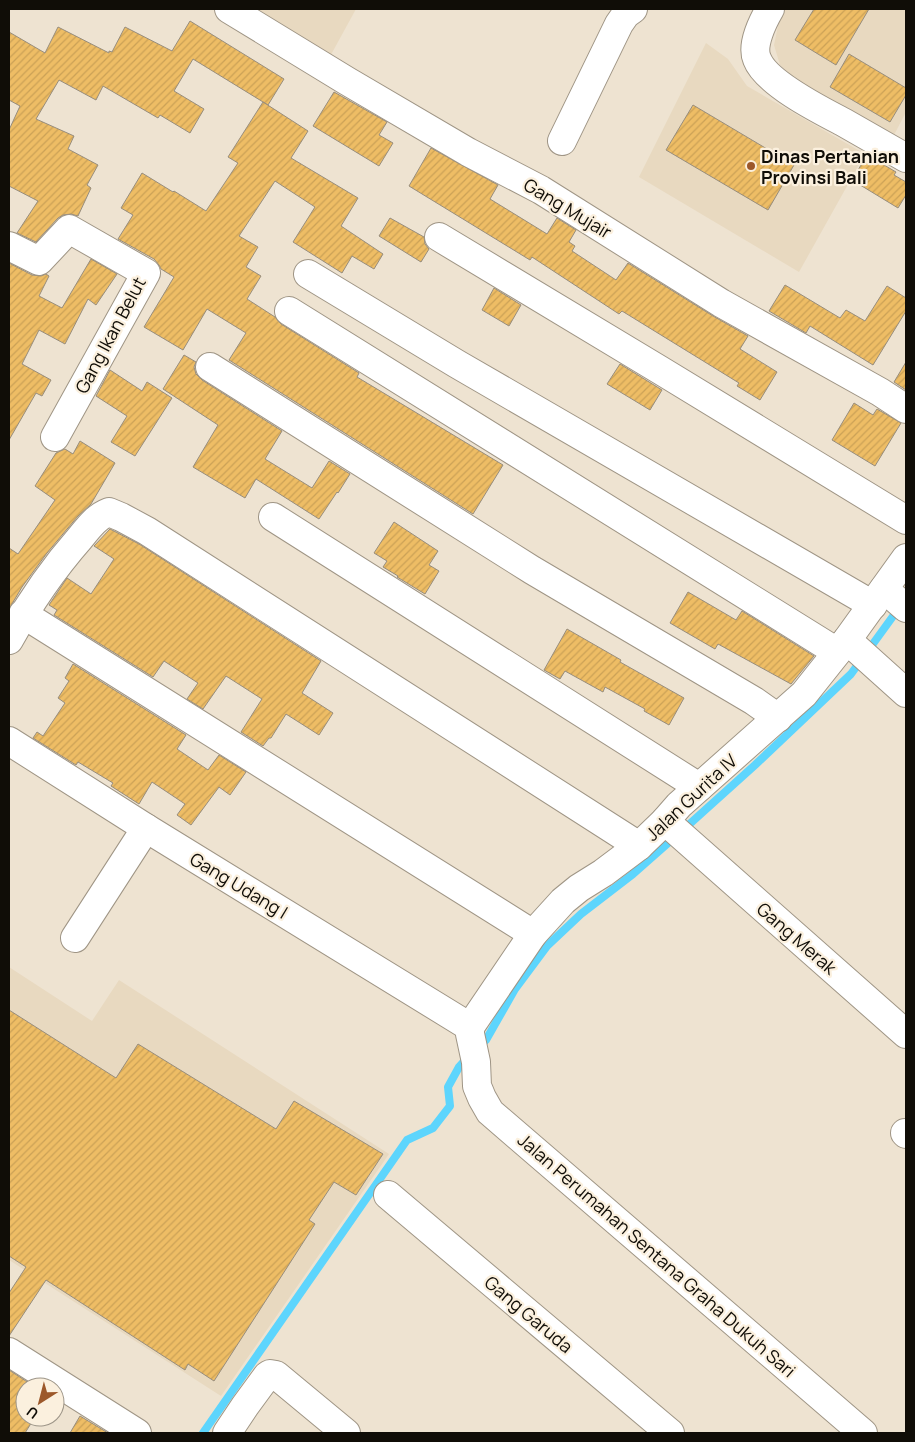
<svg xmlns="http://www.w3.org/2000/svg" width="915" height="1442" font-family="Manrope,sans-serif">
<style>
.built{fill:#e8d9c0}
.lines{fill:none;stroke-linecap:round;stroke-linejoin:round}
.stream{stroke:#5dd5fd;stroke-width:8}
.building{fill:url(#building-hatch);stroke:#978d7d}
.minor-casing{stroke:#9f9585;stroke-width:30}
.minor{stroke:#fff;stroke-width:28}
.poi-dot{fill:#9c582a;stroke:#fbf0de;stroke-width:2}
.labels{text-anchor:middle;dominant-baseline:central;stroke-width:4.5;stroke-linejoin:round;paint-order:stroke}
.poi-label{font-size:18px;font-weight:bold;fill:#100d07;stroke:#fbf0de;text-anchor:start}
.street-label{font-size:18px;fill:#100d07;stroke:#fbf0de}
</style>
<defs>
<pattern id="building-hatch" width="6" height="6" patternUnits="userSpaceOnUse" patternTransform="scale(1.25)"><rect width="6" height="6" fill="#eebd65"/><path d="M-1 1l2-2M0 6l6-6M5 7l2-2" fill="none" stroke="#cba156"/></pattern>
</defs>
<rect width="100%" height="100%" fill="#eee3d1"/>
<!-- built -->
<g class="built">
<polygon points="236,9 356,9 327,62"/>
<polygon points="783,9 906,9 906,112 894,135 800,83 780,65 774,45 779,21"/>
<polygon points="706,43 728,59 747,86 865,154 799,272 639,177"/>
<polygon points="9,967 92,1021 119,980 389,1154 221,1396 9,1260"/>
</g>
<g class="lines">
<!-- stream -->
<g class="stream">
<polyline points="479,1047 486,1040 515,989 547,946 581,914 633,874 684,829 755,765 851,674 899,608"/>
<polyline points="203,1433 407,1140 433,1128 450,1106 448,1087 459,1067 469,1056"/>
</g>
</g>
<!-- building -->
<g class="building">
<polygon points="814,9 869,9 836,65 795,40"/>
<polygon points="190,21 284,79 268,105 193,59 174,91 204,109 190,133 160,115 158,118 103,86 96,100 59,80 36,119 74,136 68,149 98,165 87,185 91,188 78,216 71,214 63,215 58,218 36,242 17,233 38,201 9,186 9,130 20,106 9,100 9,32 45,53 58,27 109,53 109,51 112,52 125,27 172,51"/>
<polygon points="849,54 906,88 906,95 890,122 830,87"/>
<polygon points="334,92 387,122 379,135 393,143 379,166 313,126"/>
<polygon points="263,102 308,131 291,158 358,198 341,226 383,254 374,269 352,256 342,273 293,242 315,207 275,181 239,236 258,247 246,267 261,276 247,299 275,317 281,324 359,373 357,377 503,465 473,514 229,360 246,333 207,309 183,350 144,327 174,277 161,269 159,265 154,259 118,239 133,215 121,208 142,173 173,192 174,191 206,211 238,163 228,157"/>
<polygon points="693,105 794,165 768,210 666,150"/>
<polygon points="431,148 498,185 490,199 547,234 557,218 576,230 569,242 575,246 572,251 616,280 628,263 713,316 748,336 740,349 777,372 760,400 737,386 739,383 622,311 619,314 532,257 530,260 409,186"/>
<polygon points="867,155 896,172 894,175 906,182 906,195 898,208 852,180"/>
<polygon points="390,218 424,237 425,244 429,249 421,262 379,236"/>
<polygon points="91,259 117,274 96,305 88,299 65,344 39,330 22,364 51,380 42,396 36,393 9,440 9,263 32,275 41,276 46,274 49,276 39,296 62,308"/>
<polygon points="785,285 840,318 846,310 865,321 887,286 906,298 906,311 873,365 810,326 806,333 769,311"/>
<polygon points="494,288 521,305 509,326 482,310"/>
<polygon points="184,355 196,362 194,367 196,374 202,380 282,431 265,459 312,488 329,461 350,474 338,493 337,492 319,519 256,479 245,498 193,467 218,425 163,389"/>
<polygon points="906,362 906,390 894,382"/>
<polygon points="620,364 662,390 650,410 607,384"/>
<polygon points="110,370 142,391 147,382 172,398 135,456 111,442 127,416 96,396"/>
<polygon points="854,403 873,415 877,409 901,423 875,466 832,440"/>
<polygon points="80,441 115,463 91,504 78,516 47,553 22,587 9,609 9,548 18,554 55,500 35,486 56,453 65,449 73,454"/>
<polygon points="394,522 438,551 429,565 439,571 425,594 397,577 398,576 383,567 387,561 374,553"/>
<polygon points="110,529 139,544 321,661 302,693 333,713 319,735 286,714 271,738 269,738 263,746 241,732 262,699 226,676 203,709 187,699 198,683 164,661 153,677 54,615 57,610 49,605 67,578 91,594 114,559 94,546"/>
<polygon points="688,592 736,620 742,611 814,656 791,684 718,644 715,649 670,623"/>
<polygon points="567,629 621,660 620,662 684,698 669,725 644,711 645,709 605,687 603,692 565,671 560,679 544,670"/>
<polygon points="73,664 186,735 177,749 208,770 219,755 246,772 230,795 219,787 191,825 177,815 185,804 152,782 139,804 111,786 113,783 78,762 76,765 33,738 37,732 43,736 65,703 58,698 69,681 65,678"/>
<polygon points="9,1010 116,1078 138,1044 276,1129 294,1101 383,1154 356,1195 334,1182 309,1220 315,1224 214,1381 188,1364 185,1370 46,1280 9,1336 9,1293 26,1267 9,1256"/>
<polygon points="9,1370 35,1387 25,1387 25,1417 35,1417 25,1433 9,1433"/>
<polygon points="80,1416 108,1433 70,1433"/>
</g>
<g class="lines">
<!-- minor casing -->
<g class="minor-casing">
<g id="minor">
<polyline points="229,9 347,81 468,152 541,190 721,303 880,392 906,409"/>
<path d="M 770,9 C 763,21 751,45 757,59 C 766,83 820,110 843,122 C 864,134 885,146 906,158"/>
<polyline points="562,141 619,24 626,14 633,9"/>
<polyline points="439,237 660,370 906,520"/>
<polyline points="9,246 39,261 69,229 146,273 55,437"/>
<polyline points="308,274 457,364 873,605"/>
<polyline points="289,311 837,652"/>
<polyline points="210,367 532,570 754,701 778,718"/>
<polyline points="273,517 699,787"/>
<polyline points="884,589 906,608"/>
<polyline points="23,614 533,934"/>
<path d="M 9,640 C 30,602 51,571 80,538 C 89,527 96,517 109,512 L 121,517 L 147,531 L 639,846"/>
<polyline points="847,640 906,693"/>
<polyline points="9,741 146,828 470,1027"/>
<polyline points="665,821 906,1034"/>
<polyline points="75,938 146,828"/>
<polyline points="470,1027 533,934 563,901 579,888 603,873 639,846 665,821 679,805 804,694 847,640 906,558"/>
<polyline points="470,1027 470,1034 476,1062 477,1086 482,1098 490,1112 863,1433"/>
<polyline points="905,1133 906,1134"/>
<polyline points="388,1195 670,1433"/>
<polyline points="9,1352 137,1433"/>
<polyline points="227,1433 245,1406 267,1376 270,1374 276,1375 346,1433"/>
</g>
</g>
<!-- minor -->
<use href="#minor" class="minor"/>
</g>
<!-- markers -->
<circle class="poi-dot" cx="751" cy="166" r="5"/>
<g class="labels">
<!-- poi labels -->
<g class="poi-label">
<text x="761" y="156">Dinas Pertanian<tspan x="761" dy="21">Provinsi Bali</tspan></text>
</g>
<!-- street labels -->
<g class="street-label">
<text transform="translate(568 208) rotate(31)">Gang Mujair</text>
<text transform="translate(110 335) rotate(-62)">Gang Ikan Belut</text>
<text transform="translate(691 797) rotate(-43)">Jalan Gurita IV</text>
<text transform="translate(239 885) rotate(31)">Gang Udang I</text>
<text transform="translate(797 938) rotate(41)">Gang Merak</text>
<text transform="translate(657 1255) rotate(41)">Jalan Perumahan Sentana Graha Dukuh Sari</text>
<text transform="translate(529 1314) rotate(40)">Gang Garuda</text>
</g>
</g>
<!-- border -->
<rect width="915" height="1442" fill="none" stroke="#100d07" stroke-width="20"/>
<!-- north arrow -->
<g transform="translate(40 1402) rotate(216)"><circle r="24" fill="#fbf0de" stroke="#9d9588"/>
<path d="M0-4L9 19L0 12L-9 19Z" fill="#9c582a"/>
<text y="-8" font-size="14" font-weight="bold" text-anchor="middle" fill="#100d07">U</text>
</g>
</svg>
